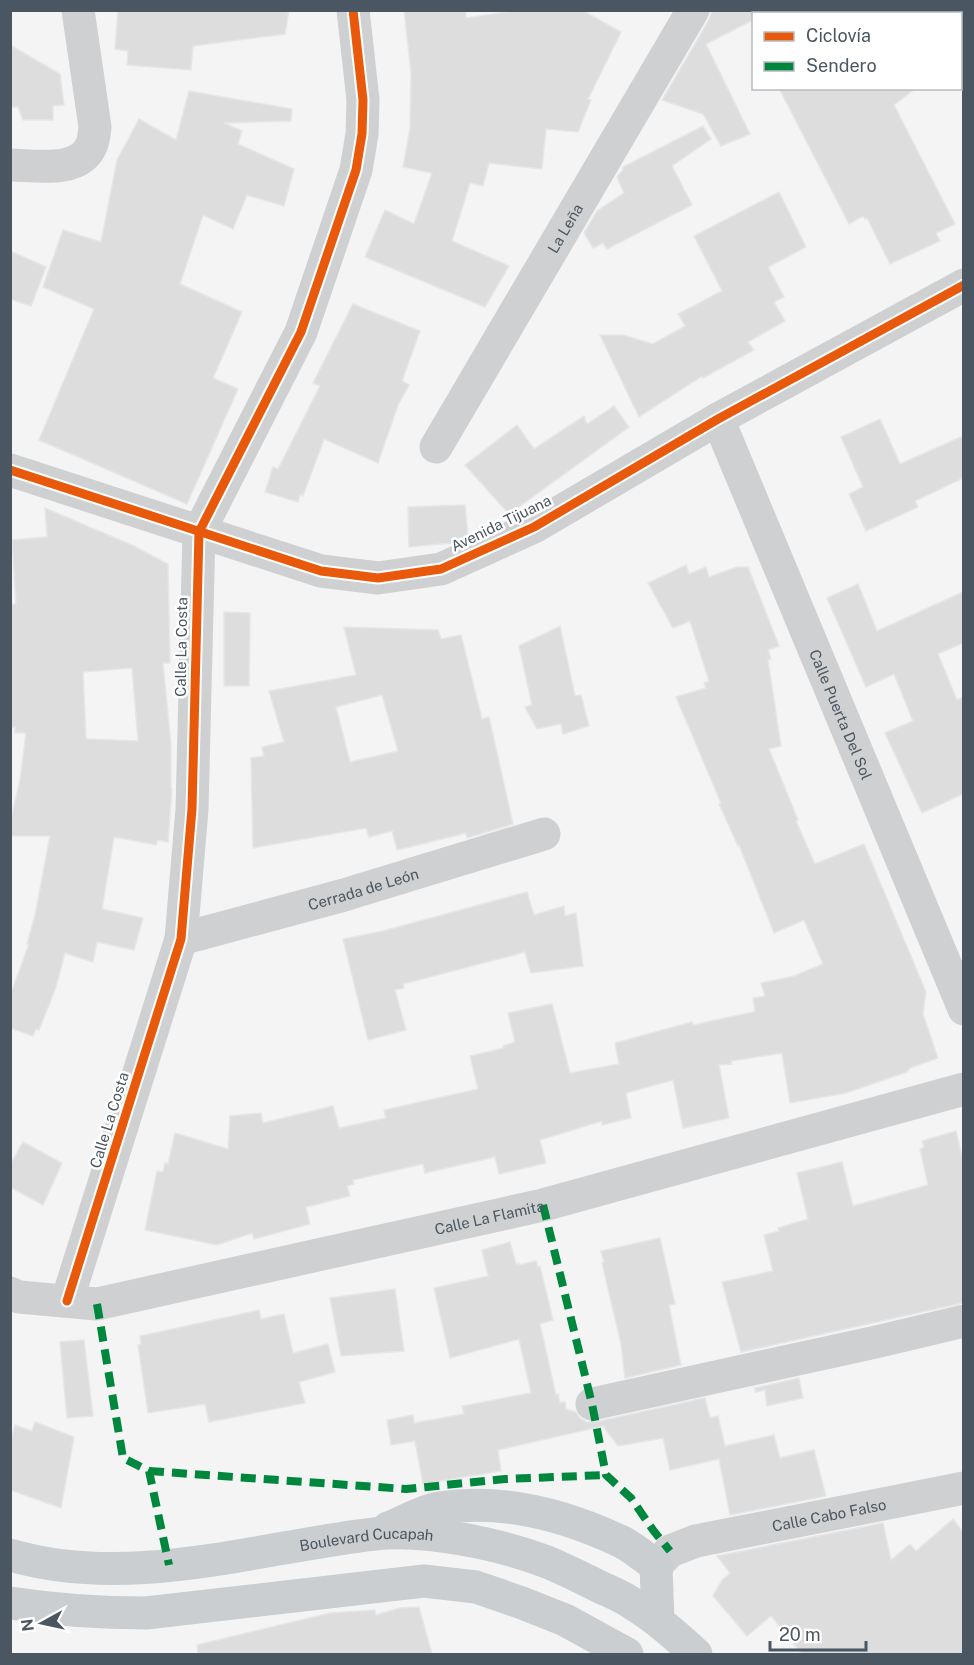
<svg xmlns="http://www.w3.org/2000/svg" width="974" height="1665" font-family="'Public Sans',sans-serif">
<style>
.building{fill:#ddddde;stroke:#e5e6e7;stroke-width:1.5;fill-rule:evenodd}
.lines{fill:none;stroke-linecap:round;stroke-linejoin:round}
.minor{stroke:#ced0d2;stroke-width:33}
.primary{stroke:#caced1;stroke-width:33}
.quiet{stroke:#00873e;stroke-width:8;stroke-dasharray:15 8;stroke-linecap:butt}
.cycleway-casing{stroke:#fff;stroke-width:13}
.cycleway{stroke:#e8590c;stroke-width:9}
.labels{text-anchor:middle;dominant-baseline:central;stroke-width:5;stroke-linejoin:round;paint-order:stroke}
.street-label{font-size:15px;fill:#4a5661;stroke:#fff}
</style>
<rect width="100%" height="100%" fill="#f4f4f4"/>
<!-- building -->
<g class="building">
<polygon points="118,10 289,10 285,34 193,46 191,70 127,65 128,51 115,49"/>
<polygon points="404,10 466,10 466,18 520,10 582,10 621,32 588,99 591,100 578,132 546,129 542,169 489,163 483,186 470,183 452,241 509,266 485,307 365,257 385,210 414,224 432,173 403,167 410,128 411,73"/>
<polygon points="712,10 771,10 765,14 753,14 753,20 706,44 750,134 721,146 703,114 662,100 709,20"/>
<polygon points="10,45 60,74 64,105 53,106 53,120 23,120 18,107 10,107"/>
<polygon points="779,88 916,88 894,105 955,224 936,233 940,241 890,264 867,218 865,219 863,216 849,224"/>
<polygon points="189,91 292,109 291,121 224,123 242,131 238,144 294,169 284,206 247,195 233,229 203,215 180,284 242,312 213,378 238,389 187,504 39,440 94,309 43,287 63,230 101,242 117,160 139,119 176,140"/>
<polygon points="703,126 711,139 672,166 692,205 607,249 603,243 593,248 584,233 597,211 624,193 617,177 623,170 623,167"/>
<polygon points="779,192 806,247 768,267 784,297 774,302 785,321 748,342 754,350 703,378 702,376 639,417 600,335 623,335 653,344 685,326 678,314 722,291 694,236"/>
<polygon points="10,251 46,267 31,306 10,299"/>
<polygon points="353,304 420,331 402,381 409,385 398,405 378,463 324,439 303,496 300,495 298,502 265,492 273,467 278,469 320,386 313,383"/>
<polygon points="614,406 629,427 509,514 465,465 517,425 534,449 584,416 587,424"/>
<polygon points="880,419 900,464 963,436 963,478 915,501 918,507 866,531 849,494 863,487 841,437"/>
<polygon points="465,505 468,536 452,543 409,547 408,507"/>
<path d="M 45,508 L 134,546 L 168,564 L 170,663 L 163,663 L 171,744 L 171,788 L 172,789 L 168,842 L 158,840 L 156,845 L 114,837 L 102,909 L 143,918 L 134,950 L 97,942 L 93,962 L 65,953 L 56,987 L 39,1030 L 36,1029 L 33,1036 L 10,1028 L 10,996 L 29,944 L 27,944 L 35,915 L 50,836 L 10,836 L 10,823 L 20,780 L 26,733 L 15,733 L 15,727 L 10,728 L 10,604 L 16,604 L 12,540 L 47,537 ZM 132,668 L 138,741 L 86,739 L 83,672 Z"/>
<polygon points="686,565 689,574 706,567 709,577 737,567 748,567 779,646 768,650 771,659 768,660 781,746 769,749 798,820 796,821 815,864 864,844 926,992 923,1014 938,1058 910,1068 907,1072 846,1093 790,1103 782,1053 731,1061 732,1064 719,1065 729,1118 683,1128 673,1080 626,1093 631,1118 602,1125 602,1121 540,1140 546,1163 499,1174 495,1157 425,1173 423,1164 353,1180 354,1184 347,1186 350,1196 306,1207 310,1224 254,1239 252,1233 217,1245 145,1230 157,1171 163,1172 165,1163 168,1164 175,1133 228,1149 230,1116 261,1113 263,1123 333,1106 339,1128 386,1118 384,1110 478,1089 470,1056 504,1048 503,1046 515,1042 508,1013 552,1004 570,1073 619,1064 615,1043 692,1022 693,1025 753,1012 755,1011 753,998 765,996 761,983 794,976 823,964 804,920 774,933 739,845 738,846 719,804 721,803 676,697 706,688 704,683 709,681 690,621 673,628 648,583"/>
<polygon points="858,584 877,631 963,592 963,643 938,654 957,700 963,697 963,794 922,813 885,733 913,721 894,674 866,687 827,598"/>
<polygon points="224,612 250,613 249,686 224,686"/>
<polygon points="560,626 575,696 581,695 589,726 563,734 561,724 537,729 525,707 532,705 519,646"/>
<path d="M 344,627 L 438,630 L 441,639 L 461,635 L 482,719 L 489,717 L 513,824 L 467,838 L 466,833 L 397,850 L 392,831 L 369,837 L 366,828 L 253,848 L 251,758 L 264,756 L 262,747 L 284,742 L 269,691 L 356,675 ZM 382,695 L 398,751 L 350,762 L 336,707 Z"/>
<polygon points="527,892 534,915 564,906 565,916 576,913 583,966 531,973 525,952 403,984 404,988 395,990 406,1030 368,1040 343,939 383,931"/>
<polygon points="956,1131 963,1160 963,1303 741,1352 722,1282 773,1271 764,1235 779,1231 778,1228 808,1219 797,1173 842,1162 853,1206 928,1185 920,1149 924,1147 922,1141"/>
<polygon points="23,1142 62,1163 43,1205 10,1187 10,1165"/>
<polygon points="660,1238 675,1304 669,1305 681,1365 625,1378 621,1344 602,1263 604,1262 601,1251"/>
<polygon points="510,1242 516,1264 519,1263 519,1265 536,1261 538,1267 540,1266 553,1320 540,1324 556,1395 558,1394 560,1403 565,1402 566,1409 576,1412 579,1417 586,1422 595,1422 705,1398 710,1418 718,1416 725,1446 774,1435 780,1458 814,1450 826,1496 730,1515 719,1459 670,1470 663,1438 618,1446 603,1426 498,1450 501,1471 423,1484 415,1441 391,1445 387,1420 413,1415 414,1423 464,1414 462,1406 531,1393 519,1339 450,1358 434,1288 488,1276 482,1250"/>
<polygon points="395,1289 404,1351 341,1356 330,1298"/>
<polygon points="259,1310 261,1319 284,1314 293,1353 328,1344 335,1372 299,1382 305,1403 209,1422 205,1404 148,1413 138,1345 141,1344 140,1336"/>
<polygon points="84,1340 93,1416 67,1418 60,1342"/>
<polygon points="799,1378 803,1398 767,1406 765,1390 755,1392 755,1388"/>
<polygon points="35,1422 74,1437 61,1508 10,1490 10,1443 15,1425 32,1431"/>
<polygon points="953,1519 963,1532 963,1654 802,1654 771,1616 747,1636 713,1596 722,1580 730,1573 717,1556 883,1523 891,1560 910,1544 916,1551"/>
<polygon points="419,1607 432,1654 198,1654 197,1645 330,1613 375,1610 376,1615 400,1608"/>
</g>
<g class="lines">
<!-- minor -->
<g class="minor">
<path d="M 10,165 C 34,165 79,174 91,146 C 94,141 94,133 95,127 L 78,10"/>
<path id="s1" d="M 718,419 L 964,1009"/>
<path id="s2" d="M 436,447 L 693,10"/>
<polyline points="10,470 321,571 378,578 441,569 534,527 718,419 964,285"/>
<path id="s3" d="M 181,939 L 344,895 L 544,834"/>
<path id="s4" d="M 10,1293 L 19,1297 L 97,1304 L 543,1205 L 964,1089"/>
<polyline points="67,1301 181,939 192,809 199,532 301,332 356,170 362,134 363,100 353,10"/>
<polyline points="592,1404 876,1342 964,1321"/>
<path id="s5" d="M 656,1566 L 670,1551 L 696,1541 L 964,1488"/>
</g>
<!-- primary -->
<g class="primary">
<path d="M 388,1528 C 404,1522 422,1511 439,1508 C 503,1498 565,1515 622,1542 C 634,1548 645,1558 656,1566 L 658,1621"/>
<path id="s6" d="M 10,1555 C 130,1590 255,1548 374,1534 C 424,1528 500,1544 547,1562 C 564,1569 580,1577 596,1585 C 608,1591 622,1596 633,1604 C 656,1618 676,1636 696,1654"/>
<path d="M 10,1603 C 56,1610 100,1613 146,1613 L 424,1581 L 476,1587 L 522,1603 L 565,1620 L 627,1654"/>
</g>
<!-- quiet -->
<g class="quiet">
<polyline points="543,1205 592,1404 606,1475 631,1498 653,1530 670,1551"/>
<polyline points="97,1304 123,1458 149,1471 169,1565"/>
<polyline points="149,1471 406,1489 505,1479 606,1475"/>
</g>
<!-- cycleway casing -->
<g class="cycleway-casing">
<g id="cycleway">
<polyline points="10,470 321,571 378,578 441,569 534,527 718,419 964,285"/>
<polyline points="67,1301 181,939 192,809 199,532 301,332 356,170 362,134 363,100 353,10"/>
</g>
</g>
<!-- cycleway -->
<use href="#cycleway" class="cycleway"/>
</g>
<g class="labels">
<!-- street labels -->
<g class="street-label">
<text stroke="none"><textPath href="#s2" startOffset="254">La Leña</textPath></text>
<text transform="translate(501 523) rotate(-26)">Avenida Tijuana</text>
<text transform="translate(181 647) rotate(-89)">Calle La Costa</text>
<text stroke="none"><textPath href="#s1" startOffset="320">Calle Puerta Del Sol</textPath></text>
<text stroke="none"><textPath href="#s3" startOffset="189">Cerrada de León</textPath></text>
<text transform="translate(109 1120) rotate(-73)">Calle La Costa</text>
<text stroke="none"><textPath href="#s4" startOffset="490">Calle La Flamita</textPath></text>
<text stroke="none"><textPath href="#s5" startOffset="184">Calle Cabo Falso</textPath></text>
<text stroke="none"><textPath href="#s6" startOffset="360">Boulevard Cucapah</textPath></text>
</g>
</g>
<!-- border -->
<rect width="974" height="1665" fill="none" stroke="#4a5661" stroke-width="24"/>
<!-- legend -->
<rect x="752" y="12" width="210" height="78" fill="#ffffff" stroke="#b7bbc0" stroke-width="1.5"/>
<rect x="764" y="32" width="30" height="9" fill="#e8590c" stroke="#b7bbc0" stroke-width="1.5"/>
<text x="806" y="42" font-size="18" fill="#4a5661">Ciclovía</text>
<rect x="764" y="62" width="30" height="9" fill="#00873e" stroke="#b7bbc0" stroke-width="1.5"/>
<text x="806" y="72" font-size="18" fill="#4a5661">Sendero</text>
<!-- north arrow -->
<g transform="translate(42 1623) rotate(262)" stroke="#ffffff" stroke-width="4.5" paint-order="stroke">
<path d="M0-4.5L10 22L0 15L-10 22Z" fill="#4a5661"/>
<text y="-9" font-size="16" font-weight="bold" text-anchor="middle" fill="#4a5661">N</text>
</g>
<!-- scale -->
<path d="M770 1641v9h96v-9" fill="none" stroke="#4a5661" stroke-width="3"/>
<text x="779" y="1641" font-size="18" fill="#4a5661" stroke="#ffffff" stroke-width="4.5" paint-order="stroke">20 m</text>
</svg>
